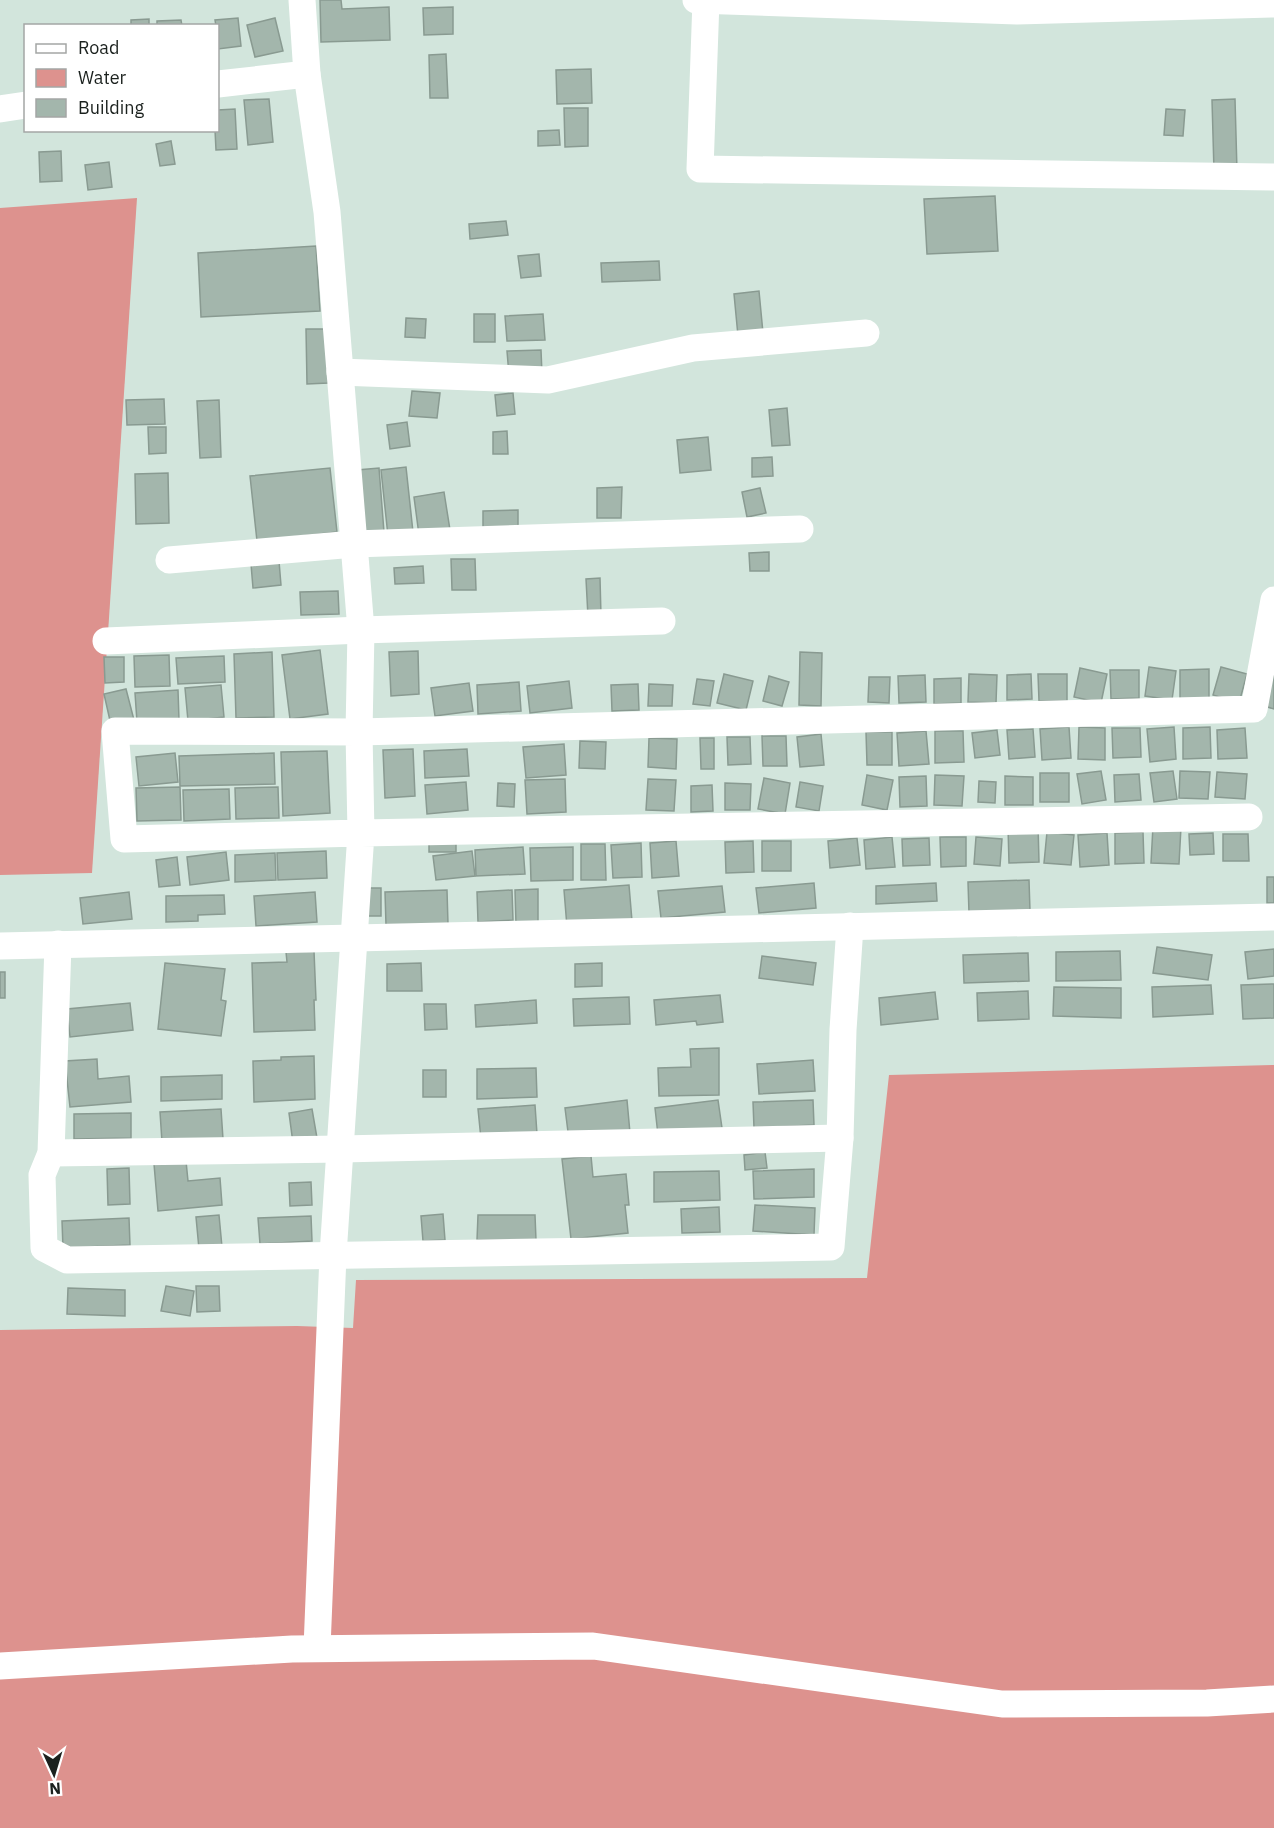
<svg xmlns="http://www.w3.org/2000/svg" width="1274" height="1828" font-family="'IBM Plex Sans',sans-serif">
<style>
.water{fill:#dd928e}
.building{fill:#a3b6ac;stroke:#899a91;stroke-width:1.5}
.lines{fill:none;stroke-linecap:round;stroke-linejoin:round}
.minor{stroke:#fff;stroke-width:27}
</style>
<rect width="100%" height="100%" fill="#d2e5dc"/>
<!-- water -->
<g class="water">
<polygon points="137,198 92,873 0,875 0,208"/>
<polygon points="1274,1065 1274,1828 0,1828 0,1330 297,1326 353,1328 356,1280 867,1278 889,1075"/>
</g>
<!-- building -->
<g class="building">
<polygon points="320,0 341,0 342,9 389,7 390,40 321,42"/>
<polygon points="453,7 453,34 424,35 423,8"/>
<polygon points="238,18 241,46 218,49 218,26 216,26 215,20"/>
<polygon points="275,18 283,51 255,57 247,25"/>
<polygon points="149,19 149,26 131,26 131,20"/>
<polygon points="181,20 182,26 157,26 157,21"/>
<polygon points="446,54 448,98 430,98 429,55"/>
<polygon points="591,69 592,103 557,104 556,70"/>
<polygon points="269,99 273,142 248,145 244,100"/>
<polygon points="1235,99 1237,171 1214,171 1212,100"/>
<polygon points="564,108 588,108 588,146 565,147"/>
<polygon points="235,109 237,149 216,150 215,130 218,130 218,110"/>
<polygon points="1166,109 1185,110 1183,136 1164,135"/>
<polygon points="559,130 560,145 538,146 538,131"/>
<polygon points="171,141 175,164 160,166 156,144"/>
<polygon points="61,151 62,181 40,182 39,152"/>
<polygon points="109,162 112,187 88,190 85,165"/>
<polygon points="995,196 998,251 927,254 924,199"/>
<polygon points="506,221 508,235 470,239 469,224"/>
<polygon points="316,246 320,311 201,317 198,253"/>
<polygon points="539,254 541,276 521,278 518,256"/>
<polygon points="659,261 660,280 602,282 601,263"/>
<polygon points="759,291 763,333 738,336 734,294"/>
<rect x="474" y="314" width="21" height="28"/>
<polygon points="543,314 545,340 507,341 505,316"/>
<polygon points="406,318 426,319 425,338 405,337"/>
<polygon points="306,329 326,329 328,383 307,384"/>
<polygon points="541,350 542,374 509,375 507,351"/>
<polygon points="412,391 440,393 437,418 409,416"/>
<polygon points="513,393 515,414 497,416 495,395"/>
<polygon points="164,399 165,424 127,425 126,400"/>
<polygon points="219,400 221,457 200,458 197,401"/>
<polygon points="787,408 790,445 772,446 769,410"/>
<polygon points="407,422 410,446 390,449 387,425"/>
<polygon points="148,427 166,427 166,453 149,454"/>
<polygon points="507,431 508,454 493,454 493,432"/>
<polygon points="708,437 711,470 680,473 677,440"/>
<polygon points="772,457 773,476 752,477 752,458"/>
<polygon points="406,467 413,532 388,536 381,470"/>
<polygon points="330,468 337,532 257,541 250,476"/>
<polygon points="379,468 384,532 362,534 357,470"/>
<polygon points="168,473 169,523 136,524 135,474"/>
<polygon points="622,487 621,518 597,518 597,488"/>
<polygon points="760,488 766,513 747,517 742,492"/>
<polygon points="444,492 450,530 419,535 414,497"/>
<polygon points="518,510 518,528 483,529 483,511"/>
<polygon points="769,552 769,571 750,571 749,553"/>
<polygon points="451,559 475,559 476,590 452,590"/>
<polygon points="279,561 281,585 253,588 251,564"/>
<polygon points="423,566 424,583 395,584 394,568"/>
<polygon points="600,578 601,616 588,617 586,579"/>
<polygon points="338,591 339,614 301,615 300,592"/>
<polygon points="320,650 328,714 290,719 282,655"/>
<polygon points="418,651 419,694 391,696 389,652"/>
<polygon points="272,652 274,717 236,718 234,654"/>
<polygon points="800,652 822,653 821,706 799,705"/>
<polygon points="169,655 170,686 135,687 134,656"/>
<polygon points="224,656 225,682 178,684 176,658"/>
<polygon points="104,657 124,657 124,682 105,683"/>
<polygon points="1149,667 1176,671 1172,700 1145,696"/>
<polygon points="1221,667 1247,674 1239,703 1213,695"/>
<polygon points="1080,668 1107,674 1101,703 1074,697"/>
<polygon points="1209,669 1209,701 1180,702 1180,670"/>
<polygon points="1110,670 1139,670 1139,698 1111,699"/>
<polygon points="1274,671 1274,709 1264,706"/>
<polygon points="724,674 753,681 746,710 717,703"/>
<polygon points="969,674 997,675 996,703 968,702"/>
<polygon points="1031,674 1032,699 1007,700 1007,675"/>
<polygon points="1038,674 1067,674 1067,701 1039,701"/>
<polygon points="925,675 926,702 899,703 898,676"/>
<polygon points="769,676 789,682 782,706 763,701"/>
<polygon points="869,677 890,677 889,703 868,702"/>
<polygon points="961,678 961,703 934,704 934,679"/>
<polygon points="697,679 714,681 710,706 693,704"/>
<polygon points="569,681 572,708 530,713 527,686"/>
<polygon points="519,682 521,711 478,714 477,685"/>
<polygon points="469,683 473,711 435,716 431,688"/>
<polygon points="638,684 639,710 612,711 611,685"/>
<polygon points="649,684 673,685 672,706 648,706"/>
<polygon points="221,685 224,717 188,721 185,688"/>
<polygon points="126,689 134,720 111,725 104,694"/>
<polygon points="178,690 179,720 137,722 135,693"/>
<polygon points="1069,727 1071,758 1042,760 1040,729"/>
<polygon points="1079,727 1105,728 1105,760 1078,759"/>
<polygon points="1174,727 1176,759 1150,762 1147,729"/>
<polygon points="1210,727 1211,758 1183,759 1183,728"/>
<polygon points="1112,728 1140,728 1141,757 1113,758"/>
<polygon points="1245,728 1247,758 1218,759 1217,730"/>
<polygon points="1033,729 1035,757 1009,759 1007,730"/>
<polygon points="997,730 1000,755 975,758 972,733"/>
<polygon points="926,731 929,764 899,766 897,733"/>
<polygon points="935,731 963,731 964,762 935,763"/>
<polygon points="866,732 892,732 892,765 867,765"/>
<polygon points="821,734 824,765 800,767 797,737"/>
<polygon points="762,736 786,736 787,766 763,766"/>
<polygon points="727,737 750,737 751,764 728,765"/>
<polygon points="649,738 677,739 676,769 648,767"/>
<polygon points="700,738 714,738 714,769 701,769"/>
<polygon points="580,741 606,742 605,769 579,768"/>
<polygon points="564,744 566,775 526,778 523,747"/>
<polygon points="413,749 415,796 385,798 383,750"/>
<polygon points="467,749 469,776 425,778 424,751"/>
<polygon points="327,751 330,813 283,816 281,752"/>
<polygon points="175,753 178,782 139,786 136,757"/>
<polygon points="274,753 275,784 180,786 179,756"/>
<polygon points="1101,771 1106,800 1082,804 1077,774"/>
<polygon points="1173,771 1177,799 1154,802 1150,773"/>
<polygon points="1180,771 1210,772 1208,799 1179,798"/>
<polygon points="1217,772 1247,774 1245,799 1215,797"/>
<rect x="1040" y="773" width="29" height="29"/>
<polygon points="1139,774 1141,800 1115,802 1114,775"/>
<polygon points="867,775 893,780 887,810 862,805"/>
<polygon points="935,775 964,776 962,806 934,805"/>
<polygon points="926,776 927,806 900,807 899,777"/>
<polygon points="1005,776 1033,777 1033,805 1005,805"/>
<polygon points="764,778 790,783 785,814 758,809"/>
<polygon points="565,779 566,812 527,814 525,780"/>
<polygon points="648,779 676,780 674,811 646,810"/>
<polygon points="979,781 996,782 995,803 978,802"/>
<polygon points="466,782 468,810 427,814 425,785"/>
<polygon points="800,782 823,786 819,811 796,807"/>
<polygon points="498,783 515,784 514,807 497,806"/>
<polygon points="725,783 751,784 750,810 725,810"/>
<polygon points="712,785 713,811 691,812 691,786"/>
<polygon points="180,787 181,820 137,821 136,788"/>
<polygon points="278,787 279,818 236,819 235,788"/>
<polygon points="229,789 230,819 184,821 183,790"/>
<polygon points="1038,825 1039,862 1009,863 1008,827"/>
<polygon points="1153,826 1181,827 1179,864 1151,863"/>
<polygon points="1047,832 1074,835 1071,865 1044,863"/>
<polygon points="1143,832 1144,863 1115,864 1115,833"/>
<polygon points="1107,833 1109,865 1080,867 1078,835"/>
<polygon points="1213,833 1214,854 1190,855 1189,834"/>
<polygon points="1223,834 1248,834 1249,861 1223,861"/>
<rect x="429" y="836" width="27" height="16"/>
<polygon points="892,837 895,867 866,869 864,840"/>
<polygon points="940,837 966,837 966,866 941,867"/>
<polygon points="976,837 1002,839 1000,866 974,864"/>
<polygon points="857,838 860,865 830,868 828,841"/>
<polygon points="929,838 930,865 903,866 902,839"/>
<polygon points="676,841 679,876 652,878 650,843"/>
<polygon points="753,841 754,872 726,873 725,842"/>
<rect x="762" y="841" width="29" height="30"/>
<polygon points="641,843 642,877 613,878 611,845"/>
<polygon points="581,844 605,844 606,880 581,880"/>
<polygon points="523,847 525,874 476,876 475,850"/>
<polygon points="573,847 573,880 531,881 530,848"/>
<polygon points="326,851 327,878 278,880 277,853"/>
<polygon points="472,851 475,876 436,880 433,856"/>
<polygon points="226,852 229,880 190,885 187,857"/>
<polygon points="275,853 276,880 235,882 235,855"/>
<polygon points="177,857 180,885 159,887 156,860"/>
<rect x="1267" y="877" width="7" height="26"/>
<polygon points="1029,880 1030,911 969,913 968,882"/>
<polygon points="814,883 816,908 759,913 756,888"/>
<polygon points="936,883 937,901 876,904 876,886"/>
<polygon points="629,885 632,921 567,927 564,890"/>
<polygon points="722,886 725,912 661,918 658,891"/>
<rect x="362" y="888" width="19" height="28"/>
<polygon points="538,889 538,924 516,924 515,890"/>
<polygon points="447,890 448,924 386,925 385,892"/>
<polygon points="512,890 513,920 478,922 477,892"/>
<polygon points="129,892 132,919 83,924 80,898"/>
<polygon points="315,892 317,922 256,926 254,896"/>
<polygon points="224,895 225,914 198,915 198,921 166,922 166,896"/>
<polygon points="1157,947 1212,955 1208,980 1153,973"/>
<polygon points="1274,949 1274,976 1248,979 1245,952"/>
<polygon points="314,951 316,1000 314,1000 315,1030 254,1032 252,963 287,962 286,952"/>
<polygon points="1120,951 1121,980 1056,981 1056,952"/>
<polygon points="1028,953 1029,981 964,983 963,955"/>
<polygon points="762,956 816,963 813,985 759,978"/>
<polygon points="165,963 225,969 221,1000 226,1001 221,1036 158,1029"/>
<polygon points="421,963 422,991 387,991 387,964"/>
<polygon points="602,963 602,986 575,987 575,964"/>
<rect x="0" y="972" width="5" height="26"/>
<polygon points="1274,984 1274,1018 1243,1019 1241,985"/>
<polygon points="1211,985 1213,1014 1153,1017 1152,987"/>
<polygon points="1054,987 1121,988 1121,1018 1053,1016"/>
<polygon points="1028,991 1029,1019 978,1021 977,993"/>
<polygon points="935,992 938,1019 881,1025 879,998"/>
<polygon points="720,995 723,1022 697,1025 696,1021 656,1025 654,1000"/>
<polygon points="629,997 630,1024 574,1026 573,999"/>
<polygon points="536,1000 537,1023 476,1027 475,1005"/>
<polygon points="130,1003 133,1030 70,1037 67,1009"/>
<polygon points="424,1004 446,1004 447,1029 425,1030"/>
<polygon points="719,1048 719,1095 659,1096 658,1068 691,1067 690,1049"/>
<polygon points="314,1056 315,1099 254,1102 253,1061 281,1060 281,1057"/>
<polygon points="97,1059 98,1079 129,1076 131,1102 70,1107 65,1061"/>
<polygon points="813,1060 815,1091 759,1094 757,1064"/>
<polygon points="536,1068 537,1097 477,1099 477,1069"/>
<rect x="423" y="1070" width="23" height="27"/>
<polygon points="222,1075 222,1099 161,1101 161,1077"/>
<polygon points="627,1100 630,1133 569,1140 565,1108"/>
<polygon points="718,1100 722,1128 658,1135 655,1108"/>
<polygon points="813,1100 814,1125 754,1128 753,1102"/>
<polygon points="535,1105 537,1134 481,1139 478,1109"/>
<polygon points="221,1109 223,1139 162,1142 160,1112"/>
<polygon points="312,1109 317,1138 293,1143 289,1113"/>
<polygon points="131,1113 131,1138 74,1139 74,1114"/>
<polygon points="765,1152 767,1168 745,1170 744,1155"/>
<polygon points="591,1156 593,1177 626,1174 629,1205 625,1205 628,1233 571,1239 562,1159"/>
<polygon points="186,1161 188,1181 220,1178 222,1205 158,1211 154,1164"/>
<polygon points="129,1168 130,1204 108,1205 107,1169"/>
<polygon points="814,1169 814,1197 754,1199 753,1171"/>
<polygon points="719,1171 720,1200 654,1202 654,1172"/>
<polygon points="311,1182 312,1205 290,1206 289,1183"/>
<polygon points="755,1205 815,1208 814,1235 753,1231"/>
<polygon points="719,1207 720,1232 682,1233 681,1209"/>
<polygon points="443,1214 445,1240 423,1241 421,1216"/>
<polygon points="219,1215 222,1247 199,1249 196,1217"/>
<polygon points="478,1215 535,1215 536,1240 477,1240"/>
<polygon points="311,1216 312,1241 260,1244 258,1218"/>
<polygon points="129,1218 130,1245 63,1248 62,1221"/>
<polygon points="166,1286 194,1291 190,1316 161,1311"/>
<polygon points="196,1286 219,1286 220,1311 197,1312"/>
<polygon points="68,1288 125,1290 125,1316 67,1314"/>
</g>
<g class="lines">
<!-- minor -->
<g class="minor">
<polyline points="302,0 307,74 327,212 361,630 359,732 1254,709 1274,600"/>
<polyline points="696,0 1017,11 1274,4"/>
<polyline points="706,0 700,169 1274,177"/>
<polyline points="218,84 307,74"/>
<polyline points="0,109 26,105"/>
<polyline points="340,372 548,380 693,348 866,333"/>
<polyline points="169,560 354,544 800,529"/>
<polyline points="106,641 361,630 662,621"/>
<polyline points="58,944 51,1153 42,1175 44,1248 67,1260 831,1247 840,1138 843,1030 850,926"/>
<polyline points="0,946 1274,917"/>
<polyline points="51,1153 341,1149 840,1138"/>
<polyline points="317,1648 333,1255 361,833 359,732 115,731 124,839 361,833 1249,817"/>
<polyline points="0,1666 292,1649 593,1646 1002,1704 1207,1703 1274,1699"/>
</g>
</g>
<!-- legend -->
<rect x="24" y="24" width="195" height="108" fill="#ffffff" stroke="#a4a6a5" stroke-width="1.5"/>
<rect x="36" y="44" width="30" height="9" fill="#ffffff" stroke="#a4a6a5" stroke-width="1.5"/>
<text x="78" y="54" font-size="18" fill="#1b211e">Road</text>
<rect x="36" y="69" width="30" height="18" fill="#dd928e" stroke="#a4a6a5" stroke-width="1.5"/>
<text x="78" y="84" font-size="18" fill="#1b211e">Water</text>
<rect x="36" y="99" width="30" height="18" fill="#a3b6ac" stroke="#a4a6a5" stroke-width="1.5"/>
<text x="78" y="114" font-size="18" fill="#1b211e">Building</text>
<!-- north arrow -->
<g transform="translate(54 1774) rotate(176)" stroke="#ffffff" stroke-width="4.5" paint-order="stroke">
<path d="M0-4.5L10 22L0 15L-10 22Z" fill="#1b211e"/>
<text y="-9" font-size="16" font-weight="bold" text-anchor="middle" fill="#1b211e">N</text>
</g>
</svg>
